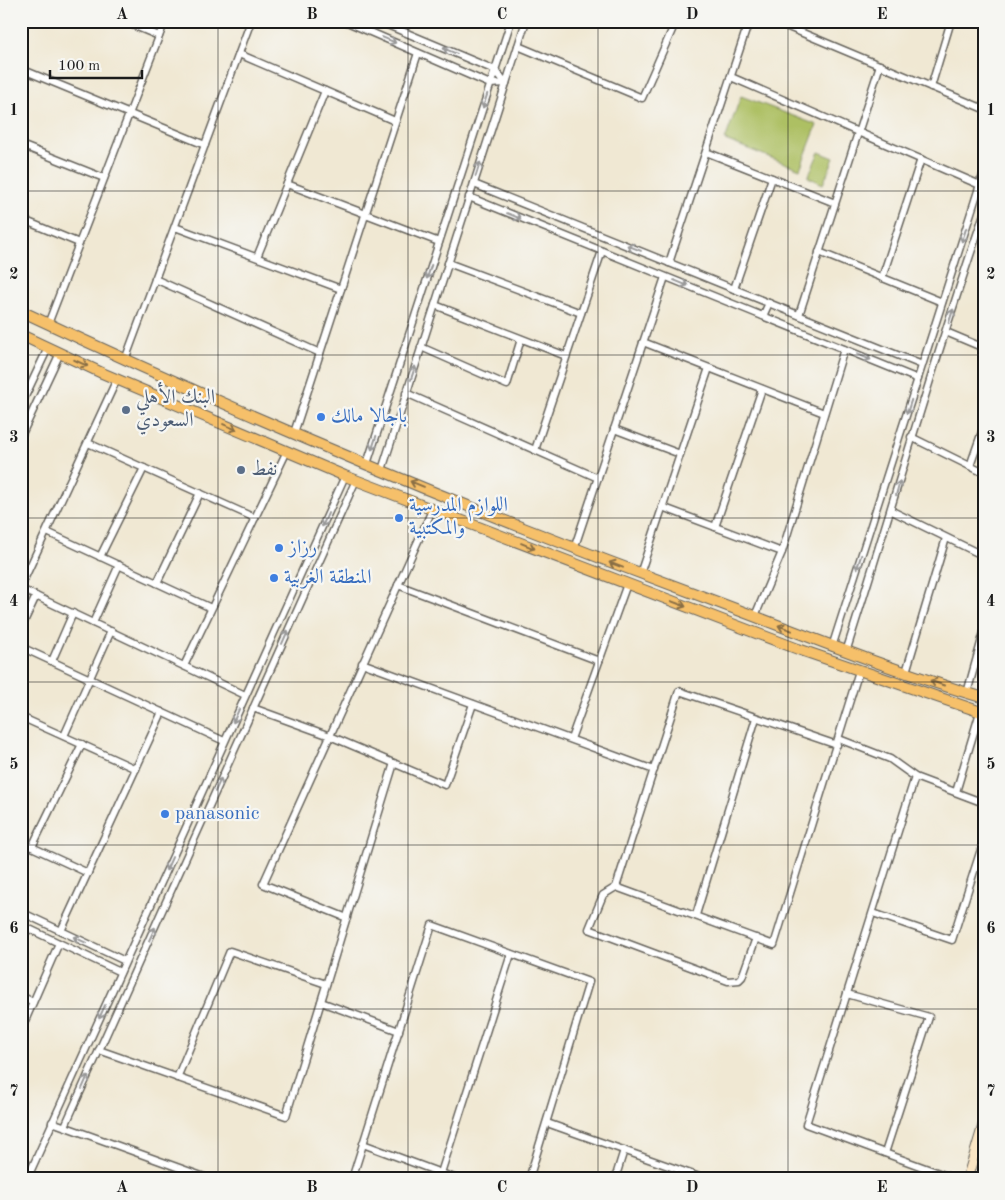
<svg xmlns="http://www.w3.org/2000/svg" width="1005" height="1200" font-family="'Old Standard TT',Amiri,serif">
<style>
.green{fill:#adc064;stroke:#646e40}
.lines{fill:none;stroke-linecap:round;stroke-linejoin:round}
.minor-casing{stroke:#66635c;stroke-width:9}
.secondary-casing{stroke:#66635c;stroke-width:11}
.primary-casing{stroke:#66635c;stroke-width:12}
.minor{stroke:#fff;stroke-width:6}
.secondary{stroke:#fbe6c4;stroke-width:9}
.primary{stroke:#f6c06b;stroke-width:10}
.oneway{stroke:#999}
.oneway2{stroke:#896e44}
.grid{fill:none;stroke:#1c1c1c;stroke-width:1;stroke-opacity:0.55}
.service-dot{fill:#5c6f8a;stroke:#f6f6f2;stroke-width:2}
.shop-dot{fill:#3f7fe0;stroke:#f6f6f2;stroke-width:2}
.labels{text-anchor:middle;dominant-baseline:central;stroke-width:4.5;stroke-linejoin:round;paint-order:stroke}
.service-label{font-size:20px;fill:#4e5e75;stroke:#f6f6f2;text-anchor:start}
.shop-label{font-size:20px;fill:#366cbe;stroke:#f6f6f2;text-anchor:start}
.neatline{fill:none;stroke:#1c1c1c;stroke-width:2}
.grid-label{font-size:16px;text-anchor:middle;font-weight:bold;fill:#1c1c1c}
</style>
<rect width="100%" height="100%" fill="#f6f6f2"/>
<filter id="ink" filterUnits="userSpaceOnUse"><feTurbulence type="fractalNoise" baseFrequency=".02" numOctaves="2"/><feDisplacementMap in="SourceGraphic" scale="10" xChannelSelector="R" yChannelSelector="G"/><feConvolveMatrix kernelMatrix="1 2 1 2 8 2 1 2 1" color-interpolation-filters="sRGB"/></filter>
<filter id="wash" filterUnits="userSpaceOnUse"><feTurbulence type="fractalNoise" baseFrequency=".0096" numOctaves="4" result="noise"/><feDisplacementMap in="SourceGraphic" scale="20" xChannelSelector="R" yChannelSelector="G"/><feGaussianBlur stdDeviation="1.12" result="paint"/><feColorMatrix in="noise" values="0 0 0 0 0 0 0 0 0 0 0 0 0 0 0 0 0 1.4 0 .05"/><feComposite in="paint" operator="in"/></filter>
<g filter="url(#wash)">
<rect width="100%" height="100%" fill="#f0e8d3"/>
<!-- green -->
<g class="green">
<polygon points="741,96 817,125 800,169 725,140"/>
<polygon points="819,152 834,158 823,184 808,177"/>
</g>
</g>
<g filter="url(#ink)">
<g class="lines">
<!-- minor casing -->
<g class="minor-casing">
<g id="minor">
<polyline points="123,21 159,36"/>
<polyline points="345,21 490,84 506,83"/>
<polyline points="378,21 495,70 506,83"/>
<polyline points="774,21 984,109"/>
<polyline points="518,46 642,98 676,21"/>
<polyline points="239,54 395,121"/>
<polyline points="21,69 205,145"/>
<polyline points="731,77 980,185"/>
<polyline points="931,87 951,21"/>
<polyline points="21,145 104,178"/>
<polyline points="706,152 835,203"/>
<polyline points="287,184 439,242"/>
<polyline points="474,184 922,365"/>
<polyline points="469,197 918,379"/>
<polyline points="21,219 79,243"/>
<polyline points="175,227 341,289"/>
<polyline points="819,252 942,302"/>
<polyline points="257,257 325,91"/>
<polyline points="448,263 581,313"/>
<polyline points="669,263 749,21"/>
<polyline points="882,278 921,159"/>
<polyline points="155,279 320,353"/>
<polyline points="734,289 772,178"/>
<polyline points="435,305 566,356"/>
<polyline points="799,315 880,65"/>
<polyline points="763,316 769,303"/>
<polyline points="48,324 165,21"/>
<polyline points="946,332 984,348"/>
<polyline points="643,342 824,413"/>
<polyline points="421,347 507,385 521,339"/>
<polyline points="125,360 251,21"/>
<polyline points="406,393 598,478"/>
<polyline points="21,405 48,348"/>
<polyline points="614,429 680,454"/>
<polyline points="294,433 418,53"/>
<polyline points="21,436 60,353"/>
<polyline points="911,437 984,473"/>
<polyline points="88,443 255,518"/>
<polyline points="535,450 602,251"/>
<polyline points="367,464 511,21"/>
<polyline points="970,466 984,426"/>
<polyline points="382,470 526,21"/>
<polyline points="662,507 782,552"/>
<polyline points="892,511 984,556"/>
<polyline points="715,527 762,389"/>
<polyline points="47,532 211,608"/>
<polyline points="574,549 665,277"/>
<polyline points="100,557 144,468"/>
<polyline points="640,574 709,368"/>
<polyline points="157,583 200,493"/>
<polyline points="398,585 599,661"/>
<polyline points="21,586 117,379"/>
<polyline points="21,589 245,695"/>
<polyline points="755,616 782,552 844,349"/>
<polyline points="93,623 119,565"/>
<polyline points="21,628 36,596"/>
<polyline points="21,647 224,741"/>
<polyline points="832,647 984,172"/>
<path d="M 846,652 C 893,506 934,358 984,214"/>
<polyline points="52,661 73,613"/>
<polyline points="362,663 654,770"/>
<polyline points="184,666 287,451"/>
<polyline points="906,672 946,538"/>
<polyline points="967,693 984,632"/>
<polyline points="253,708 330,736 445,785 473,704"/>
<polyline points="21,717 136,769"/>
<polyline points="64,736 111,631"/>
<polyline points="571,739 627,584"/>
<polyline points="839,739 890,759 915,777 984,803"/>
<polyline points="837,745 679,691 616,887 774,945 859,671"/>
<polyline points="915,777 806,1124 955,1179"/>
<polyline points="956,792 980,712"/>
<polyline points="21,842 88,873"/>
<polyline points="32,847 82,744"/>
<polyline points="616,887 603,895 589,929 728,981 739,980 742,977 756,938"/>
<polyline points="21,912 125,961"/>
<polyline points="873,913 952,940 984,840"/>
<polyline points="696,915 756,718"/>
<polyline points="347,918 263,884 433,508"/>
<polyline points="21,925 120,972"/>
<polyline points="61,931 162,712"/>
<polyline points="847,994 929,1017 885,1153"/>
<polyline points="21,996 33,1002"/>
<polyline points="321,1002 399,1031"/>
<polyline points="21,1030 59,943"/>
<polyline points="99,1050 286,1116 394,763"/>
<polyline points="177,1078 230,951 326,984"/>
<polyline points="52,1122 210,1179"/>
<polyline points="547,1123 705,1179"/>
<polyline points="65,1126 356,480"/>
<polyline points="363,1144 457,1179"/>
<polyline points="441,1173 511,954"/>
<polyline points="27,1179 345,476"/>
<polyline points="352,1179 432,925 589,982 529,1179"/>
<polyline points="615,1179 624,1150"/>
</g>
</g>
<!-- secondary casing -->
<g class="secondary-casing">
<polyline id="secondary" points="967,1179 984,1122"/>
</g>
<!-- primary casing -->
<g class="primary-casing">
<g id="primary">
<path d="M 21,311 C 246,417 476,513 709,599 C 800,633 890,670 984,698"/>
<polyline points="21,335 102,373 345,476 798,649 984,713"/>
</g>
</g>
<!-- minor -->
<use href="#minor" class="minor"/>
<!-- secondary -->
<use href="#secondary" class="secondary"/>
<!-- primary -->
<use href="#primary" class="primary"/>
</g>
<!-- one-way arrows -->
<defs><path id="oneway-shaft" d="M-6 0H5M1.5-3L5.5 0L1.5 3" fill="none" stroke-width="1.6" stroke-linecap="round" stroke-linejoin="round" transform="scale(1.25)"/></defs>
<g class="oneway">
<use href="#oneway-shaft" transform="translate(389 40) rotate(23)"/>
<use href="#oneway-shaft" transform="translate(450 51) rotate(-157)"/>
<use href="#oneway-shaft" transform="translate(485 101) rotate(108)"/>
<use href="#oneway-shaft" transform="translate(478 169) rotate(-72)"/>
<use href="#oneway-shaft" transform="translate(514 216) rotate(22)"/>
<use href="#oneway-shaft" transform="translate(964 235) rotate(108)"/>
<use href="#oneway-shaft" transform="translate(634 248) rotate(-158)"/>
<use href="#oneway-shaft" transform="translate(429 272) rotate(108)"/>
<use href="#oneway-shaft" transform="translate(681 283) rotate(22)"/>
<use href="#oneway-shaft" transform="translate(951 316) rotate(-72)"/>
<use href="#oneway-shaft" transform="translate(864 357) rotate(22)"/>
<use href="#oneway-shaft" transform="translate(413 373) rotate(-72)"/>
<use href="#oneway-shaft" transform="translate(909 407) rotate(108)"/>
<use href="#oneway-shaft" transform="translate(374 443) rotate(108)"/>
<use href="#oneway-shaft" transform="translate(898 488) rotate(-75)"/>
<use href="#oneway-shaft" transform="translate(325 520) rotate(114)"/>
<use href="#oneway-shaft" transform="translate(859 562) rotate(108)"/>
<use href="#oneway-shaft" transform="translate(285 637) rotate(-66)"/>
<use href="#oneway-shaft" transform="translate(236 716) rotate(114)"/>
<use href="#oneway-shaft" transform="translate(218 785) rotate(-66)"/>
<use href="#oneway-shaft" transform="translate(169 864) rotate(114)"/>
<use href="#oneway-shaft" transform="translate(152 934) rotate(-66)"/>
<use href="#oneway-shaft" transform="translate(80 940) rotate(-155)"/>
<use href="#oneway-shaft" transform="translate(102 1012) rotate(114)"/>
<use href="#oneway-shaft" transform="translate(85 1082) rotate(-66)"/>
</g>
<g class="oneway2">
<use href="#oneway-shaft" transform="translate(81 363) rotate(25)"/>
<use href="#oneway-shaft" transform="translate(230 427) rotate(23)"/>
<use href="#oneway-shaft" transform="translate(417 484) rotate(-158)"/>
<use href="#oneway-shaft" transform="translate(528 546) rotate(22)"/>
<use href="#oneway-shaft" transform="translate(616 565) rotate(-159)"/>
<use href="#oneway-shaft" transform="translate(679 604) rotate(21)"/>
<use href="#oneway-shaft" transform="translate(785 628) rotate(-159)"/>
<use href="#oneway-shaft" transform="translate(937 683) rotate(-161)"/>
</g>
</g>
<!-- grid -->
<path class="grid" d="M 218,21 L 218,1179M 408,21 L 408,1179M 598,21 L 598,1179M 788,21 L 788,1179M 21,191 L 984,191M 21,355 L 984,355M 21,518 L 984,518M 21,682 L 984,682M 21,845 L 984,845M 21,1009 L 984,1009"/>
<!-- markers -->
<g class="service-dot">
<circle cx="126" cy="410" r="5"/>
<circle cx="241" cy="470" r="5"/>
</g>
<g class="shop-dot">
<circle cx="321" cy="417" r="5"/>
<circle cx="399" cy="518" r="5"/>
<circle cx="279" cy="548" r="5"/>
<circle cx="274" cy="578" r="5"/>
<circle cx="165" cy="814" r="5"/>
</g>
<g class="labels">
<!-- service labels -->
<g class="service-label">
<text x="136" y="398">البنك الأهلي<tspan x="136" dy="23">السعودي</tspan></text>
<text x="251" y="470">نفط</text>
</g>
<!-- shop labels -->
<g class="shop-label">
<text x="331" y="417">باجالا مالك</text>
<text x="409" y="506">اللوازم المدرسية<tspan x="409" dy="23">والمكتبية</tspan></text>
<text x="289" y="548">رزاز</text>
<text x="284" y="578">المنطقة الغربية</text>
<text x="175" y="814">panasonic</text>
</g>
</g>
<!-- margin -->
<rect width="1005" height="1200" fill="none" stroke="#f6f6f2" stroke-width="55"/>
<!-- scale -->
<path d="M50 70v8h92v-8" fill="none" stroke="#1c1c1c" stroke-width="2.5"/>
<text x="58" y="70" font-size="15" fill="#1c1c1c" stroke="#f6f6f2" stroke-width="4" paint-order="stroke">100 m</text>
<rect x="28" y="28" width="950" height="1144" class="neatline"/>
<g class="grid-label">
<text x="122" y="19">A</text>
<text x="312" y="19">B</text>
<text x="502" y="19">C</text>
<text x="692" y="19">D</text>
<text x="882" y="19">E</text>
<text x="14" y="115">1</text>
<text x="991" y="115">1</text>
<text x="14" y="279">2</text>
<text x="991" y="279">2</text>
<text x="14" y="442">3</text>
<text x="991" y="442">3</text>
<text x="14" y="606">4</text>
<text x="991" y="606">4</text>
<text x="14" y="769">5</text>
<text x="991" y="769">5</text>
<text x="14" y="933">6</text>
<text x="991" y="933">6</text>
<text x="14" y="1096">7</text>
<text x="991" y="1096">7</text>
<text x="122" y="1192">A</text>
<text x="312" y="1192">B</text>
<text x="502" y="1192">C</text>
<text x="692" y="1192">D</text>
<text x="882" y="1192">E</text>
</g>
</svg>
